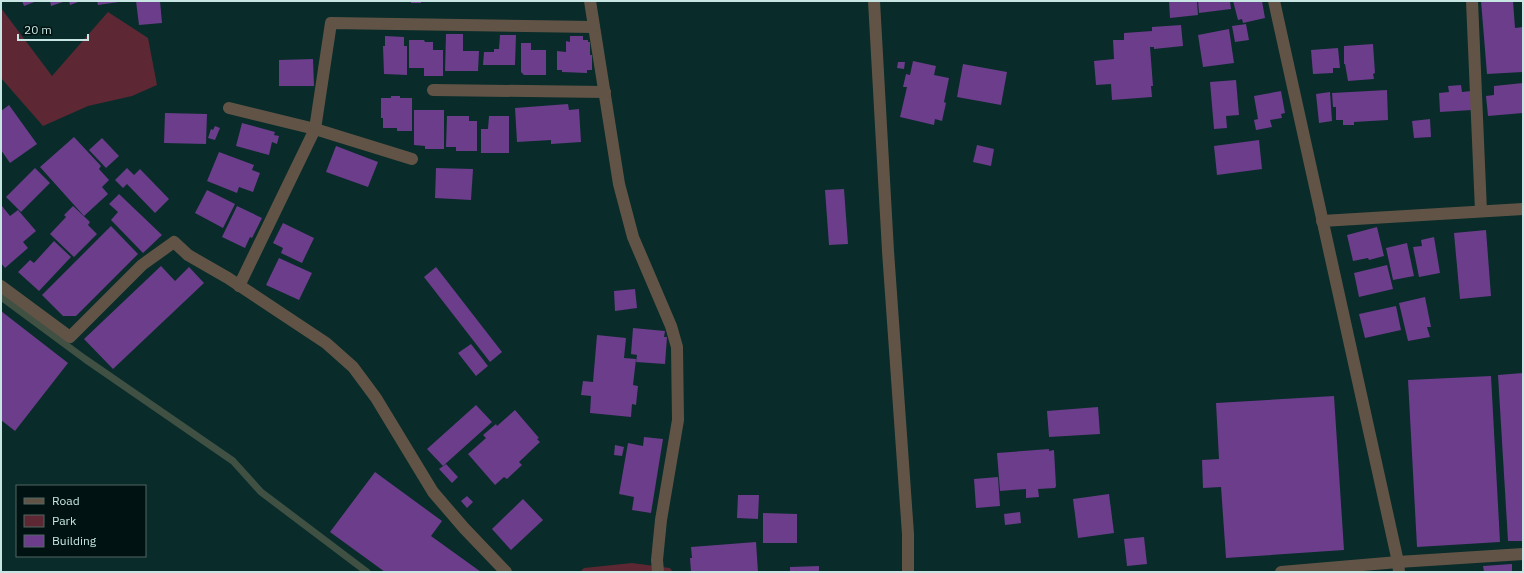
<svg xmlns="http://www.w3.org/2000/svg" width="1524" height="573" font-family="'IBM Plex Sans',sans-serif">
<style>
.green{fill:#5d2833}
.lines{fill:none;stroke-linecap:round;stroke-linejoin:round}
.stream{stroke:#405144;stroke-width:7}
.building{fill:#6b3d8b}
.minor{stroke:#615446;stroke-width:12}
</style>
<rect width="100%" height="100%" fill="#092b29"/>
<!-- green -->
<g class="green">
<polygon points="1,8 52,76 108,12 148,38 157,85 132,96 88,106 43,126 1,78"/>
<polygon points="632,563 670,568 673,572 580,572 584,568"/>
</g>
<g class="lines">
<!-- stream -->
<polyline class="stream" points="1,297 85,359 233,461 261,492 367,572"/>
</g>
<!-- building -->
<g class="building">
<polygon points="22,1 37,1 24,6"/>
<polygon points="50,1 66,1 51,6"/>
<polygon points="69,1 81,1 70,5"/>
<polygon points="97,1 119,1 119,2 98,5"/>
<polygon points="136,1 160,1 162,23 139,25"/>
<rect x="411" y="1" width="10" height="2"/>
<polygon points="1169,1 1197,1 1198,15 1170,18"/>
<polygon points="1198,1 1230,1 1231,9 1199,13"/>
<polygon points="1233,1 1262,1 1265,18 1243,23 1242,19 1238,20"/>
<polygon points="1481,1 1513,1 1515,28 1523,27 1523,72 1487,74"/>
<polygon points="1246,24 1249,40 1235,42 1232,26"/>
<polygon points="1181,25 1183,46 1154,49 1154,47 1150,47 1153,86 1151,86 1152,97 1112,100 1111,84 1096,85 1094,61 1114,59 1113,40 1124,40 1124,33 1152,31 1152,27"/>
<polygon points="1229,29 1234,63 1203,67 1198,35"/>
<polygon points="446,34 463,34 463,51 479,51 478,71 445,71"/>
<polygon points="500,35 516,35 515,65 483,65 484,52 494,52 494,49 499,49"/>
<polygon points="385,36 404,37 404,46 407,46 407,75 384,74 383,46 385,46"/>
<polygon points="570,36 583,36 583,40 588,40 588,42 590,42 590,55 592,55 592,70 587,70 587,73 562,72 562,70 557,70 557,51 566,52 566,41 570,42"/>
<polygon points="409,40 424,40 425,42 433,42 433,50 443,50 443,76 424,76 424,68 409,68"/>
<polygon points="521,43 531,43 531,50 546,50 546,75 524,75 521,72"/>
<polygon points="1373,44 1375,73 1373,74 1374,79 1348,81 1345,64 1344,64 1344,46"/>
<polygon points="1338,48 1340,68 1333,68 1333,73 1313,74 1311,50"/>
<polygon points="313,59 314,86 279,86 279,60"/>
<polygon points="913,61 936,66 934,75 949,78 944,102 946,103 942,121 935,119 934,125 900,117 907,87 903,87 906,74 910,75"/>
<polygon points="898,62 905,62 904,69 897,68"/>
<polygon points="963,64 1007,72 1001,105 957,97"/>
<polygon points="1236,80 1239,115 1226,116 1227,128 1214,129 1210,82"/>
<polygon points="1523,83 1523,113 1488,116 1486,96 1494,95 1494,86"/>
<polygon points="1461,85 1462,92 1471,91 1472,110 1440,112 1439,93 1449,92 1448,86"/>
<polygon points="1387,90 1388,120 1354,122 1354,125 1343,125 1343,120 1336,120 1336,107 1333,107 1332,93"/>
<polygon points="1281,91 1285,113 1281,114 1282,118 1270,120 1272,127 1256,130 1254,120 1258,119 1254,96"/>
<polygon points="1330,92 1332,121 1319,123 1316,94"/>
<polygon points="391,96 400,96 400,98 412,98 412,131 397,131 397,128 383,128 383,118 381,118 381,98 391,98"/>
<polygon points="568,104 569,110 579,109 581,142 551,144 551,140 517,142 515,108"/>
<polygon points="9,105 37,144 10,163 1,150 1,111"/>
<polygon points="414,110 444,110 444,149 425,149 425,146 414,145"/>
<polygon points="165,113 207,114 206,144 164,143"/>
<polygon points="447,116 469,116 469,121 477,121 477,151 456,151 456,147 446,147"/>
<polygon points="489,116 509,116 509,153 481,153 481,129 488,129"/>
<polygon points="1430,119 1431,137 1414,138 1412,121"/>
<polygon points="242,123 275,132 274,135 279,136 277,144 272,142 269,155 236,146"/>
<polygon points="215,126 220,128 215,140 208,138 211,129 213,130"/>
<polygon points="74,137 101,166 99,169 109,180 102,187 108,194 84,216 40,167"/>
<polygon points="102,138 119,156 106,168 89,150"/>
<polygon points="1259,140 1262,169 1217,175 1214,146"/>
<polygon points="977,145 994,149 991,166 973,162"/>
<polygon points="336,146 378,162 368,187 326,172"/>
<polygon points="219,152 254,165 252,170 260,173 253,192 239,187 237,193 207,181"/>
<polygon points="35,168 50,183 21,212 6,197"/>
<polygon points="127,168 134,175 140,169 169,199 155,213 127,184 123,188 115,180"/>
<polygon points="436,168 473,169 471,200 435,198"/>
<polygon points="844,189 848,244 829,245 825,190"/>
<polygon points="207,190 235,204 223,228 195,213"/>
<polygon points="119,194 162,235 143,253 111,220 118,212 109,204"/>
<polygon points="2,206 10,216 18,210 36,231 23,242 28,248 5,268 1,263"/>
<polygon points="73,206 90,222 88,225 97,234 74,257 50,234 66,217 64,215"/>
<polygon points="237,206 262,218 252,238 250,237 245,248 222,237"/>
<polygon points="283,223 314,238 302,263 281,253 283,248 273,243"/>
<polygon points="111,226 138,254 76,316 63,316 42,295"/>
<polygon points="1377,227 1384,256 1369,260 1368,258 1353,261 1347,235"/>
<polygon points="1486,230 1491,296 1460,299 1454,233"/>
<polygon points="1434,237 1440,273 1419,277 1413,247 1422,246 1421,240"/>
<polygon points="54,241 71,257 39,291 18,272 30,260 34,263"/>
<polygon points="1407,243 1414,276 1393,280 1386,248"/>
<polygon points="279,258 312,273 299,300 266,285"/>
<polygon points="1387,265 1393,289 1359,297 1354,273"/>
<polygon points="161,266 175,281 189,267 204,283 113,369 84,339"/>
<polygon points="436,267 502,352 490,362 424,277"/>
<polygon points="635,289 637,308 615,311 614,291"/>
<polygon points="1425,297 1431,327 1427,327 1430,337 1408,341 1399,303"/>
<polygon points="1396,306 1401,330 1365,338 1359,314"/>
<polygon points="1,311 68,363 15,431 1,420"/>
<polygon points="633,328 665,331 664,337 667,337 665,364 636,362 637,355 631,354"/>
<polygon points="597,335 626,338 624,358 636,359 633,385 638,386 636,405 632,404 631,417 590,413 591,396 581,395 583,381 593,382"/>
<polygon points="471,344 488,366 476,376 458,353"/>
<polygon points="1523,373 1523,541 1508,541 1498,375"/>
<polygon points="1491,376 1500,542 1417,547 1408,380"/>
<polygon points="1334,396 1344,550 1226,558 1221,487 1203,488 1202,460 1219,459 1216,403"/>
<polygon points="476,405 492,422 443,466 427,449"/>
<polygon points="1098,407 1100,434 1049,437 1047,411"/>
<polygon points="515,410 539,438 537,439 540,442 519,462 522,465 507,479 504,477 495,485 468,454 486,438 483,435 496,424 497,426"/>
<polygon points="644,437 663,439 651,513 632,510 634,497 619,494 628,443 643,446"/>
<polygon points="615,445 624,447 622,456 614,455"/>
<polygon points="1049,449 1049,451 1054,450 1056,486 1055,488 1038,489 1039,497 1026,498 1026,489 1000,491 997,453"/>
<polygon points="446,464 458,477 452,483 439,469"/>
<polygon points="375,472 442,521 431,536 481,572 385,572 330,532"/>
<polygon points="998,477 1000,506 976,508 974,479"/>
<polygon points="1109,494 1114,533 1078,538 1073,499"/>
<polygon points="738,495 759,495 758,519 737,518"/>
<polygon points="467,496 473,502 467,508 461,501"/>
<polygon points="523,499 543,520 511,550 492,529"/>
<polygon points="1020,512 1021,523 1005,525 1004,514"/>
<polygon points="763,513 797,514 797,543 763,543"/>
<polygon points="1144,537 1147,564 1127,566 1124,539"/>
<polygon points="756,542 758,572 691,572 690,558 692,558 691,547"/>
<polygon points="1512,564 1512,572 1484,572 1483,566"/>
<polygon points="819,566 819,572 790,572 790,567"/>
</g>
<g class="lines">
<!-- minor -->
<g class="minor">
<polyline points="590,1 619,184 633,237 671,326 677,347 678,420 661,520 657,560 658,572"/>
<polyline points="874,1 888,251 908,534 908,572"/>
<polyline points="1274,1 1398,562 1399,572"/>
<polyline points="1472,1 1481,211"/>
<polyline points="433,90 605,92"/>
<polyline points="229,108 315,129 412,159"/>
<polyline points="1322,221 1523,209"/>
<polyline points="1,286 70,337 142,265 174,242 188,255 228,278 326,343 353,367 376,398 433,492 464,528 506,572"/>
<polyline points="239,286 315,129 331,23 594,27"/>
<polyline points="1281,572 1398,562 1523,554"/>
</g>
</g>
<!-- border -->
<rect width="1524" height="573" fill="none" stroke="#c7e5e3" stroke-width="4"/>
<!-- legend -->
<rect x="16" y="485" width="130" height="72" fill="#001211" stroke="#506665"/>
<rect x="24" y="498" width="20" height="6" fill="#615446" stroke="#506665"/>
<text x="52" y="505" font-size="12" fill="#c7e5e3">Road</text>
<rect x="24" y="515" width="20" height="12" fill="#5d2833" stroke="#506665"/>
<text x="52" y="525" font-size="12" fill="#c7e5e3">Park</text>
<rect x="24" y="535" width="20" height="12" fill="#6b3d8b" stroke="#506665"/>
<text x="52" y="545" font-size="12" fill="#c7e5e3">Building</text>
<!-- scale -->
<path d="M18 34v6h70v-6" fill="none" stroke="#c7e5e3" stroke-width="2"/>
<text x="24" y="34" font-size="12" fill="#c7e5e3" stroke="#001211" stroke-width="3" paint-order="stroke">20 m</text>
</svg>
